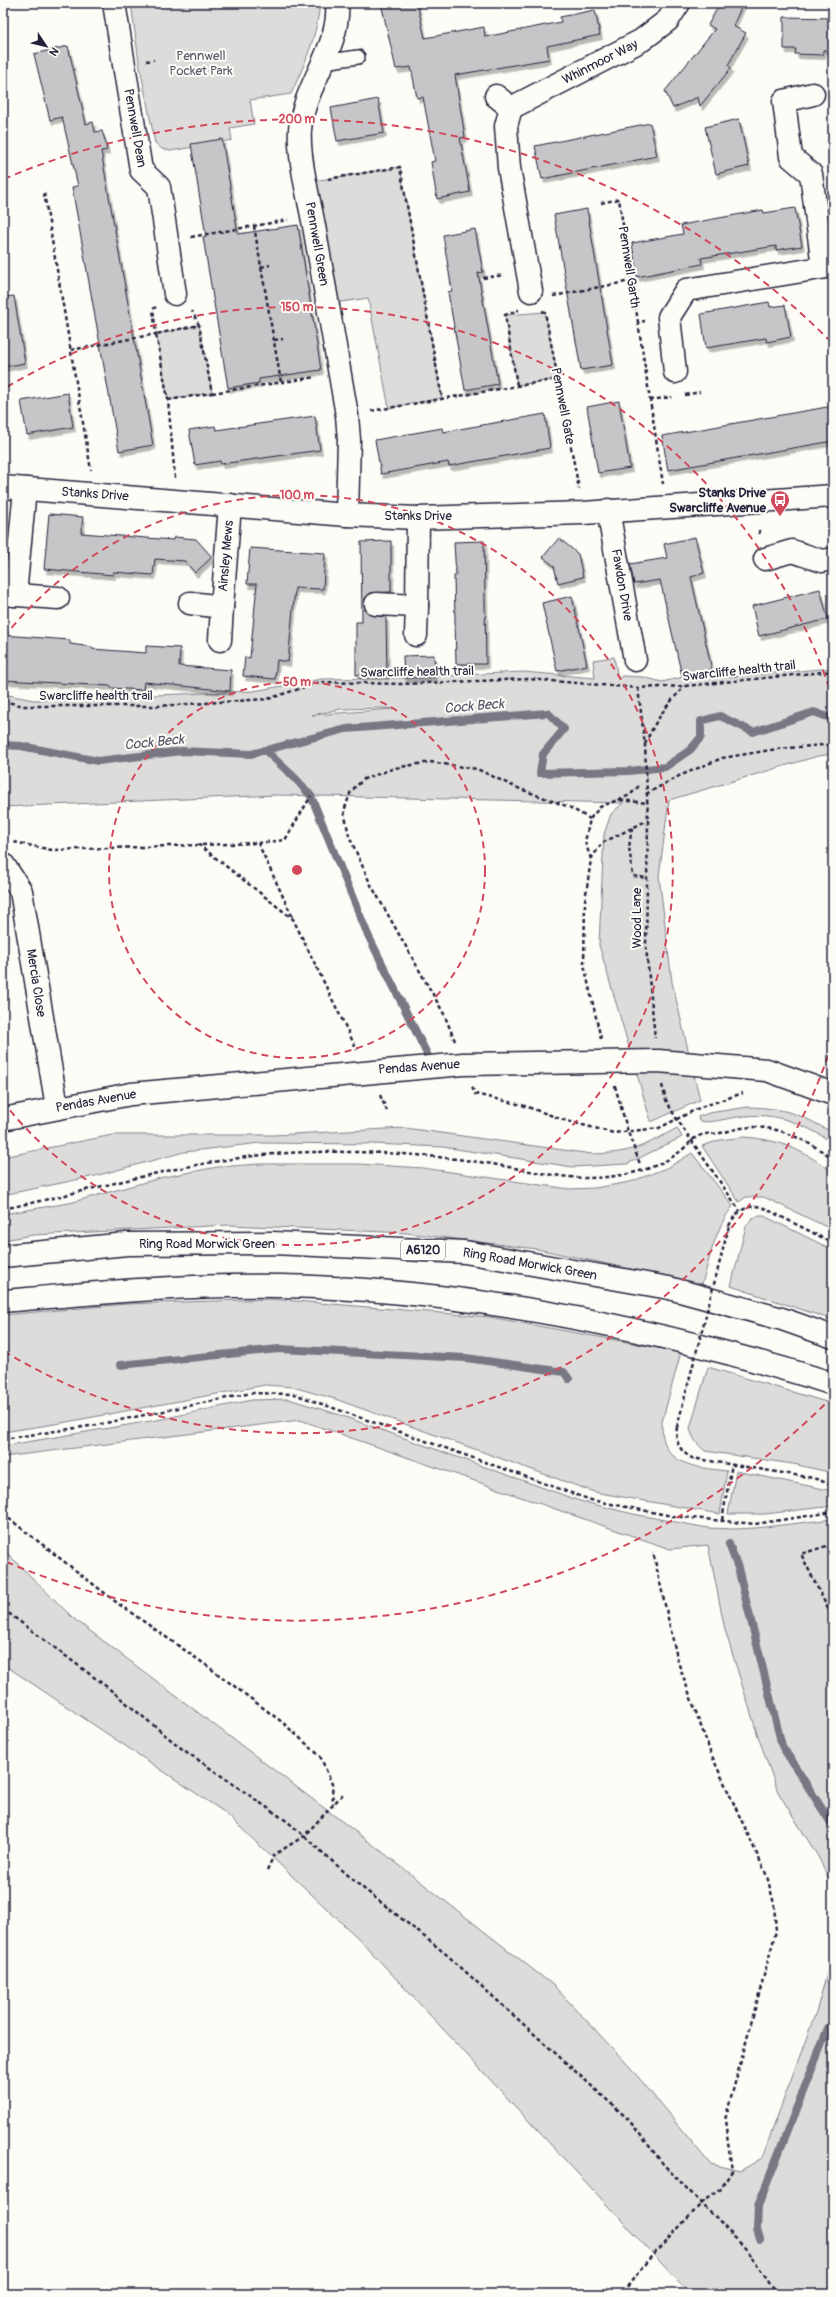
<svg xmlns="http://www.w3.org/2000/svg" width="836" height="2297" font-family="Pangolin,sans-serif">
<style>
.green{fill:#dddcdb;stroke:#807f8b;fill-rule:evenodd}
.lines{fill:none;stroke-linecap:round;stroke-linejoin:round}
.stream{stroke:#787885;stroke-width:8}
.building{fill:#c6c6c8;stroke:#22223b;filter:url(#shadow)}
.lane-casing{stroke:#22223b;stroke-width:16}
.street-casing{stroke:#22223b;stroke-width:25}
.highway-casing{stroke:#22223b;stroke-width:25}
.path{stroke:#22223b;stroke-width:2.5;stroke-dasharray:4 3;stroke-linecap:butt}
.lane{stroke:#fdfcf7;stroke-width:13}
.street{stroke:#fdfcf7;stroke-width:22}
.highway{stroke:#fdfcf7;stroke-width:22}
.path-bridge{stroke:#22223b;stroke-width:2.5;stroke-dasharray:4 3;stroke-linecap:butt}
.ring{fill:none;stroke:#d1495b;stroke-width:2;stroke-dasharray:7 5}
.labels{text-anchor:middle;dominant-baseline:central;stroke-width:4;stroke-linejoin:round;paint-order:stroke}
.shield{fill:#fdfcf7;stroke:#646373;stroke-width:1}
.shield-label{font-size:12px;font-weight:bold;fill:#22223b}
.park-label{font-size:13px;fill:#5a5a6b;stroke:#fdfcf7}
.street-label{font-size:13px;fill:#22223b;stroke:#fdfcf7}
.poi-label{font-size:13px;font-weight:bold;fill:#22223b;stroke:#fdfcf7;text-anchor:end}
.water-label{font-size:14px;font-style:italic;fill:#545466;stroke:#fdfcf7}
.centre{fill:#d1495b;stroke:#fdfcf7;stroke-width:2}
.ring-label{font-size:12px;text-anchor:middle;font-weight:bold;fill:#d1495b;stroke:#fdfcf7;stroke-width:4;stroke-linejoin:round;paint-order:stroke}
</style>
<defs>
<filter id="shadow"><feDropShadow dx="2.5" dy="4.5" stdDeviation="0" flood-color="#0004"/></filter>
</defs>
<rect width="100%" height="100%" fill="#fdfcf7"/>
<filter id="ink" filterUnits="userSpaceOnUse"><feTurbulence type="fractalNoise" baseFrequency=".025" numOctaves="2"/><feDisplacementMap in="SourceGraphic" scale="8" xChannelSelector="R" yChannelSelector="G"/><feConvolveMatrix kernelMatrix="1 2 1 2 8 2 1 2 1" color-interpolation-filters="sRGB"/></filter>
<g filter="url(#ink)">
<!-- green -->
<g class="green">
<path d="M 131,3 L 320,3 C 317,36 305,64 291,94 L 250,100 L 254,124 L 230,128 L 232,140 L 171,151 L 162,149 L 155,143 L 139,62 Z"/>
<polygon points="400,167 442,398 389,408 368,298 328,304 307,182"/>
<polygon points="545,312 558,379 517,385 505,315"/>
<polygon points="199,325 212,393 168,400 156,334"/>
<path d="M 614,657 L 618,679 L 622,676 L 643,677 L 662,682 L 714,670 L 716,678 L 833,668 L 833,754 L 818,756 L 669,800 L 659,876 L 672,982 L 700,1100 L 651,1122 L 599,945 L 604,834 L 611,814 L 623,803 L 277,795 L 3,807 L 3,694 L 33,700 L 106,697 L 254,691 L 322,679 L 404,678 L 523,672 L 595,678 L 593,660 ZM 385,708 L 393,709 L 312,715 L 341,709 Z"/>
<path d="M 748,1107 C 786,1108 800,1114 833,1133 L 833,1143 C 803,1123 774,1111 738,1117 C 727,1118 710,1124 699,1121 L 698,1117 L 709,1113 Z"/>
<path d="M 405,1128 L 592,1154 C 632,1153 643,1147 677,1128 L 682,1137 L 627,1164 L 573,1167 L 443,1147 L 373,1144 L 260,1143 L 184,1152 L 95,1176 L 3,1195 L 3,1157 L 112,1135 L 274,1135 Z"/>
<path d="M 744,1137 C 783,1140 801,1150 833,1172 L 833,1230 L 764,1197 L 746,1197 L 739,1202 L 702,1146 L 720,1140 Z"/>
<path d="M 692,1153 L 733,1206 C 715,1228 710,1258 702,1284 L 537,1249 L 407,1233 L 230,1225 L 33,1235 L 3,1240 L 3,1214 L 69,1203 L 164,1177 L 218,1167 L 260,1164 L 359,1164 L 423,1168 L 569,1189 L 595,1188 L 630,1182 L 669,1167 Z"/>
<polygon points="759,1216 764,1216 833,1250 833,1320 731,1286 746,1226 752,1218"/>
<path d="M 271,1299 L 489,1317 L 681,1352 L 662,1422 C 660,1466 694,1467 727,1471 L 720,1514 L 594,1492 L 335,1399 L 293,1387 L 265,1385 L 61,1423 L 3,1432 L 3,1315 L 126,1304 Z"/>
<path d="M 708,1367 L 833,1404 L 833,1473 L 793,1464 L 705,1451 C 697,1444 692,1438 690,1428 Z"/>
<polygon points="289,1399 337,1414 580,1501 633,1514 708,1528 734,1529 756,1528 833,1519 833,1890 819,1858 778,1792 758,1736 725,1630 708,1545 670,1549 300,1420 3,1457 3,1446 157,1420 252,1400"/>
<polygon points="736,1471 833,1491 833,1506 765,1514 728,1514"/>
<polygon points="3,1549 73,1618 385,1854 554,1986 629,2066 710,2164 740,2171 762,2158 816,2012 833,1953 833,2279 828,2294 690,2294 360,1940 224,1812 3,1664"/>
</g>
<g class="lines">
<!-- stream -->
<g class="stream">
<polyline points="3,745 21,746 98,761 182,751 251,754 346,729 548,713 564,729 543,754 540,773 629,771 665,767 690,750 701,737 701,721 720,716 753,732 814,712 833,719"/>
<polyline points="265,750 295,778 311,796 368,935 428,1056"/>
<polyline points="120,1365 279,1349 466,1358 564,1372 569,1379"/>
<polyline points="729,1544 738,1568 782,1746 833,1826"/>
<polyline points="760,2239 757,2229 758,2206 828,2028"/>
</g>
</g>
<!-- building -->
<g class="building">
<polygon points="381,3 417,3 425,38 484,27 485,37 561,22 560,17 595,10 600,35 547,46 549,59 455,75 465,137 460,138 470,192 437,199 431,162 435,161 423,97 417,98 411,67 396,69"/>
<polygon points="720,3 743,3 733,26 746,33 728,65 731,68 700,106 698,97 673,108 665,91 715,29 708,25"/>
<polygon points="784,17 833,18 833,50 823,50 823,55 795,54 796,49 784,49"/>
<polygon points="68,46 86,124 93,122 95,132 102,131 105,140 107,150 101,151 153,445 119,451 72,187 78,186 62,117 50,120 34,54"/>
<polygon points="378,99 384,133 337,141 331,108"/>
<polygon points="739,119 749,166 716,174 705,127"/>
<polygon points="650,123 657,156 542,179 535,146"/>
<polygon points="222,139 238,234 298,225 321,370 259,379 259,383 228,388 203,237 206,236 191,144"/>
<polygon points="795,208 802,246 776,250 776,246 701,258 702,264 637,277 632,243 683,234 681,225 763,210 764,213"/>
<polygon points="587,209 613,365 581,370 554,215"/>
<polygon points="475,229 483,272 478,273 498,384 465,390 448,292 452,291 443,235"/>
<polygon points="14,296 25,363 3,367 3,297"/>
<polygon points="769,302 770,307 785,305 791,337 767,342 766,338 706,348 701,314"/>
<polygon points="68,393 73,427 27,435 21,401"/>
<polygon points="619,401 630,468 598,473 587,407"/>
<polygon points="833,406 833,441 668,470 662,436"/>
<polygon points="545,414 550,448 449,466 448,462 381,474 375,440 442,428 443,432"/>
<polygon points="315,416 320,450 221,464 220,461 195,465 189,430 215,426 216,430"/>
<polygon points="49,514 83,517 81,533 173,540 174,537 196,539 212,557 195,573 185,561 155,559 153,575 113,572 113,575 44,569"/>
<polygon points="695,537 704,573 691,577 712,670 682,676 660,580 634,584 630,564 667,558 664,544"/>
<polygon points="559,538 578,554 583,577 558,583 554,566 543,557"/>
<polygon points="391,541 391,592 371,593 365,598 364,604 365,610 370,615 386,617 387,675 356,675 356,622 362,622 361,542"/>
<polygon points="484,541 486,664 456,664 454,576 456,576 454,542"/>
<polygon points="250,548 325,553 323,589 295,588 288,662 277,660 275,679 243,676 245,657 250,658 257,584 247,584"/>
<polygon points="820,589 828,619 759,636 752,606"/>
<polygon points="572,596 587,665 557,671 542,603"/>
<polygon points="3,635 70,640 70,644 92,647 92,649 146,653 146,646 180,648 179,666 231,670 230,691 144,682 143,690 111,688 111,686 3,680"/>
<polygon points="434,655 435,677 404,678 403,656"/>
</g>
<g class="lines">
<!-- lane casing -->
<g class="lane-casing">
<polyline id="lane" points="323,62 358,57"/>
</g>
<!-- street casing -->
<g class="street-casing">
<g id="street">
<polyline points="114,3 141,170 159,187 175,294"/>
<path d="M 337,3 C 341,48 303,86 300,130 C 298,157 309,199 314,226 C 325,289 336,352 347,415 L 349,440 L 347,515"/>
<polyline points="813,94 784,101 791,157 811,174 823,267"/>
<polyline points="496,96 511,108"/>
<polyline points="531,291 509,168 506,126 511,108 642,40 668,20 679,3"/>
<polyline points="675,372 669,317 686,290 833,266"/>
<polyline points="3,487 347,515 418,518 583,513 833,496"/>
<polyline points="608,510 635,660"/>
<polyline points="765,559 792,551 822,561 833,559"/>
<polyline points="3,594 58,598"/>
<polyline points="15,595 25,489"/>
<polyline points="190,603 222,607 230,505"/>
<polyline points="376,604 417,606 418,518"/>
<polyline points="416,635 417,606"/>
<polyline points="220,640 222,607"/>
<polyline points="3,864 21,891 57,1107"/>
<polyline points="3,1119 131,1094 463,1064 658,1061 767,1070 833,1094"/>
</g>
</g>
<!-- highway casing -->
<g class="highway-casing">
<g id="highway">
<polyline points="3,1256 127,1244 273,1243 465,1252 669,1288 782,1319 833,1337"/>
<path d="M 3,1301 C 96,1293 188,1284 281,1286 C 432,1289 582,1314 727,1353 C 763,1363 798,1372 833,1384"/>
</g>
</g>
<!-- path -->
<g class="path">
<polyline points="146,61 154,60"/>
<polyline points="328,179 400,167 442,398"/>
<polyline points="44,193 91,470"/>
<polyline points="601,203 619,199 638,322 645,321"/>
<polyline points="254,226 281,382"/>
<polyline points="191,237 288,220"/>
<polyline points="261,267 270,265"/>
<polyline points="483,278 504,275"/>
<polyline points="553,296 631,281"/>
<polyline points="542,311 545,312 579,489"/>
<polyline points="638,322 663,484"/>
<polyline points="274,340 283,339"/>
<polyline points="71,350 156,334 153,309 156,307"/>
<polyline points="517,385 505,315 519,310"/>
<polyline points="212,393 316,377"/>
<polyline points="685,395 700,392"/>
<polyline points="168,400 212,393 199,325"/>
<polyline points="650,400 672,397"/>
<polyline points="371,411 558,379"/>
<polyline points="175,478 168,400 156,334 199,325 192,311"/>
<polyline points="759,530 760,536"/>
<polyline points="638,688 645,745 648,820 646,947 655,1038"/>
<polyline points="3,701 24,706 157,706 268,699 320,682 401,684 528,679 638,688 685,686 833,671"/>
<path d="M 645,744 C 655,721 667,704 685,686"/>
<polyline points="646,794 679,776 722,758 777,749 833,744"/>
<polyline points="620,800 647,803"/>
<polyline points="632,828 629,847 633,876 647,878"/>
<polyline points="14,842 52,850 258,843 285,840 311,796"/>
<polyline points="258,843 293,918"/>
<polyline points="198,844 293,919 357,1050"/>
<polyline points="591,859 585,842 590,819 600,807 630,795 641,784"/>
<polyline points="601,1039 584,965 585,901 591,859 602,843 648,820"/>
<polyline points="455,1041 444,1014 370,883 349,836 344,811 351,791 364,779 395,768 430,762 477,769 515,787 569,807 590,819"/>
<polyline points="662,1085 666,1100 676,1118 740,1211"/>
<polyline points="615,1086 628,1132 640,1164"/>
<polyline points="472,1087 475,1094 522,1105 567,1121 614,1133 659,1128 701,1107 743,1093"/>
<polyline points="380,1095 387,1111"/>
<path d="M 3,1209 C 106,1188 205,1154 312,1152 C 367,1151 424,1154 479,1162 C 515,1167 550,1177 586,1178 C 618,1178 658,1171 683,1149 C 689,1144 692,1139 699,1136 C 707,1132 712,1135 720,1133 C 727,1132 734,1129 741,1128 C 776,1123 805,1140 833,1158"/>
<path d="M 729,1226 C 735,1212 747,1204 762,1207 L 833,1243"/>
<path d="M 677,1427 C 675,1441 679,1451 692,1458 L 813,1478 L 833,1485"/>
<polyline points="3,1439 96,1425 251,1393 294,1394 591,1500 672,1516 755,1524 833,1512"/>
<polyline points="3,1514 120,1605 206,1665 282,1722 320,1756 332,1784 333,1804"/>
<polyline points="722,1520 732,1464"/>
<polyline points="833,1544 801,1554 833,1619"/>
<polyline points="3,1609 107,1687 181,1748 288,1822 358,1884 446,1954 628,2119 664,2165 745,2248 777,2294"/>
<polyline points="267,1870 274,1855 304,1836 344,1793"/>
<polyline points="627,2287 648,2260 702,2203 720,2190 732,2171 725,2120 776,1931 774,1904 767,1876 711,1754 678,1662 653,1552"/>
</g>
<!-- lane -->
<use href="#lane" class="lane"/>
<!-- street -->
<use href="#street" class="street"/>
<!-- highway -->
<use href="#highway" class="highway"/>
<!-- path-bridge -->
<polyline class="path-bridge" points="677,1427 729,1226"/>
</g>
</g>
<!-- distance rings -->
<g class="ring">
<circle cx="297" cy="870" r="188"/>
<path d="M4 637A375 375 0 1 1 4 1103"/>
<path d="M832 1044A563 563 0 0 1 7 1353M7 387A563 563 0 0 1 832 696"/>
<path d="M833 1396A751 751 0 0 1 4 1561M4 179A751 751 0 0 1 833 344"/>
</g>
<!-- icons -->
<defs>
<g id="bus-pin" transform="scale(1)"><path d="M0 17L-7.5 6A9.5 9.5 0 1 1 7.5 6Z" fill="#d1495b" stroke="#fdfcf7"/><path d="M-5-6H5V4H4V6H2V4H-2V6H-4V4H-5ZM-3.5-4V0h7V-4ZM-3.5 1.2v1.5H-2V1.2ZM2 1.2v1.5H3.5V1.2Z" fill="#fff"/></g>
</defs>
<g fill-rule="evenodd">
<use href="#bus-pin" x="780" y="500"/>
</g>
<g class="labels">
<!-- shield labels -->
<rect class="shield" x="401" y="1240" width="44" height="20" rx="3"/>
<g class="shield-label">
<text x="423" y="1250">A6120</text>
</g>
<!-- park labels -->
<g class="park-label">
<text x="201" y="56">Pennwell<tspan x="201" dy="15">Pocket Park</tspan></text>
</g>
<!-- street labels -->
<g class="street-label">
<text transform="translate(600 62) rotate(-27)">Whinmoor Way</text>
<text transform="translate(135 128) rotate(80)">Pennwell Dean</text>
<text transform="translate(317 244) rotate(80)">Pennwell Green</text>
<text transform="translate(629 267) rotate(81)">Pennwell Garth</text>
<text transform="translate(563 406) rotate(79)">Pennwell Gate</text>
<text transform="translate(95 494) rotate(4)">Stanks Drive</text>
<text x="418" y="516">Stanks Drive</text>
<text transform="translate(226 556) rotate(-85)">Ainsley Mews</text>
<text transform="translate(622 585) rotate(80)">Fawdon Drive</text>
<text transform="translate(739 671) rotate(-6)">Swarcliffe health trail</text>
<text transform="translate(417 672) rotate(-1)">Swarcliffe health trail</text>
<text x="96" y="696">Swarcliffe health trail</text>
<text transform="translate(637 918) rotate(-90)">Wood Lane</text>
<text transform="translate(36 983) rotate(81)">Mercia Close</text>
<text transform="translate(419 1067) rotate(-4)">Pendas Avenue</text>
<text transform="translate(96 1101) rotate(-10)">Pendas Avenue</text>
<text x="207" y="1244">Ring Road Morwick Green</text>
<text transform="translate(530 1264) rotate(10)">Ring Road Morwick Green</text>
</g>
<!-- poi labels -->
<g class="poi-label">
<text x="766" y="493">Stanks Drive<tspan x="766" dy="15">Swarcliffe Avenue</tspan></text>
</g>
<!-- water labels -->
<g class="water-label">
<text transform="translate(474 706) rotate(-5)">Cock Beck</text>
<text transform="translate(154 742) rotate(-6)">Cock Beck</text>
</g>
</g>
<circle cx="297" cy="870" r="6" class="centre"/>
<g class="ring-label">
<text x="297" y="123">200 m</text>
<text x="297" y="311">150 m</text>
<text x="297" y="499">100 m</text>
<text x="297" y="686">50 m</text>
</g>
<!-- margin -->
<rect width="836" height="2297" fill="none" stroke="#fdfcf7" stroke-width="16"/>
<rect x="8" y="8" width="820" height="2281" fill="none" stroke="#22223b" stroke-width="1.5" filter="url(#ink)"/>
<!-- north arrow -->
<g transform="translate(46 46) rotate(125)" stroke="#fdfcf7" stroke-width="3" paint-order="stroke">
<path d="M0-3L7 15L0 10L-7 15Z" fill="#22223b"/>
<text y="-6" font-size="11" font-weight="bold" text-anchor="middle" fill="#22223b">N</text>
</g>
</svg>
